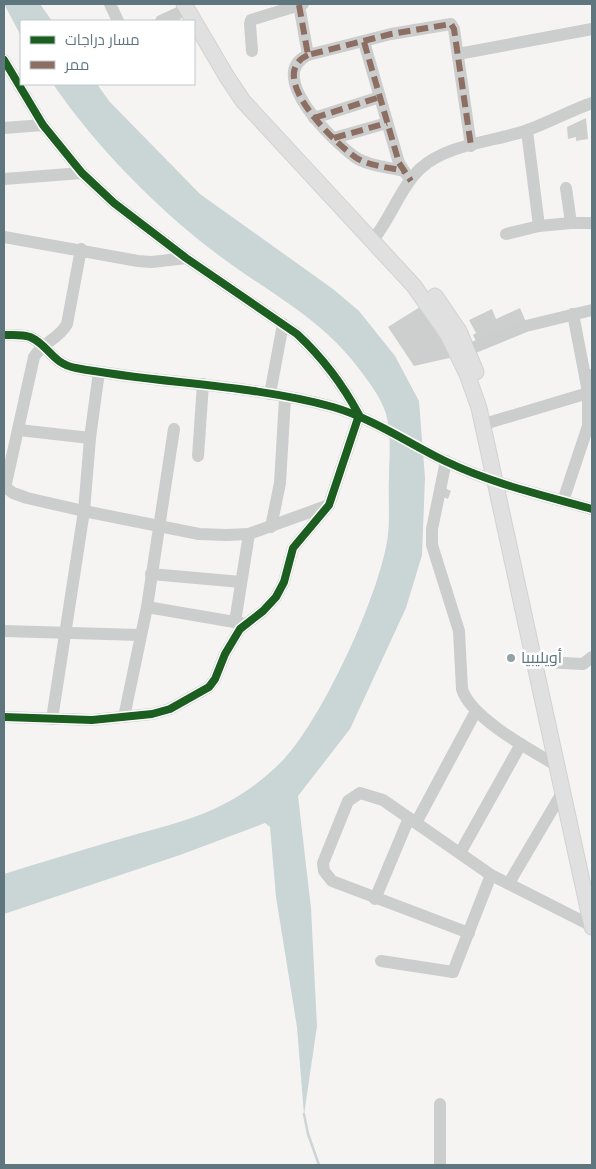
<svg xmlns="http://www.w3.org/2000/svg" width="596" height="1169" font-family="'Nunito Sans',Cairo,sans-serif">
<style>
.water{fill:#cad5d6}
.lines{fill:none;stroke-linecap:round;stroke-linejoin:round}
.stream{stroke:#cad5d6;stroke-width:2.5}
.building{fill:#cdcfcf}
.major-casing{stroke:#d1d2d1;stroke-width:17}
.minor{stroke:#cccece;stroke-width:12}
.major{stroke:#e0e0e1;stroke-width:15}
.quiet{stroke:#8d6e63;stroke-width:6;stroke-dasharray:12 6;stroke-linecap:butt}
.cycleway-casing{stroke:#fff;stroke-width:11}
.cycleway{stroke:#1b5e20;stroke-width:8}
.poi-dot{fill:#94a2a8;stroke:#fff;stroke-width:2}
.labels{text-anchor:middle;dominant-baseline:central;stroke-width:5;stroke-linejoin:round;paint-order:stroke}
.poi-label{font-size:16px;fill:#5f767f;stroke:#fff;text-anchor:start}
</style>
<rect width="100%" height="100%" fill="#f5f4f3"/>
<!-- water -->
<g class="water">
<polygon points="4,4 40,4 52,21 21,21 21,36"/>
<path d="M 53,84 L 97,84 L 109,101 L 200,194 L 333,289 L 359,311 L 395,356 L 419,401 L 425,478 L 422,555 L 406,608 L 350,729 L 298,796 L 311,908 L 317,1026 L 304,1115 L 297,1027 L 276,897 L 270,827 L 265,823 L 180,855 L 4,914 L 4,874 C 48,860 92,847 137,834 C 166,826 198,818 224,804 C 246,793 268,776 284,759 C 323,717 381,592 388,535 C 390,516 388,496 389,477 C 389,457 392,434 386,414 C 381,397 367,379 356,365 C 320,318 268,292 221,257 C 160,212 96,147 53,84 Z"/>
</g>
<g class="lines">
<!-- stream -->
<polyline class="stream" points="304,1114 308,1134 319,1165"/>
</g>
<!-- building -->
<g class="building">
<polygon points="586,118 588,139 576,141 576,137 568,139 567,127"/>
<polygon points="423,305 454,357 414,366 388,327"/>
<polygon points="520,308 526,322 477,343 473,335 476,333 469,320 492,309 496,319"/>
<polygon points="443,487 451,491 448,499 440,495"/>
</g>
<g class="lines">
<!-- major casing -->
<g class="major-casing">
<g id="major">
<polyline points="184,4 227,77 243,101 414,286 448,335 467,374 479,408 592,927"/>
<polyline points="435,296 459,331 476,372"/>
</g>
</g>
<!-- minor -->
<g class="minor">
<polyline points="110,4 118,21"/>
<polyline points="299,5 308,55 391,34 451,24 454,29 471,146"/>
<polyline points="161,21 187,9"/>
<polyline points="364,42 399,163 407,175"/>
<polyline points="252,51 250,24 251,20 303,4"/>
<polyline points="458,54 592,29"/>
<path d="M 308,55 C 264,75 334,142 355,157 C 368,166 388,167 404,171"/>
<path d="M 4,60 L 43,125 L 82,173 L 114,203 L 186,258 L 297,334 C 323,358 343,385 359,415 L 329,505 L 293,548 L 284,582 L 276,597 L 263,611 L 240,629 L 225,654 L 215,679 L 209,687 L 170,709 L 152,714 L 92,720 L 4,717"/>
<polyline points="314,118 380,97"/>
<polyline points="4,128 43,125"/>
<polyline points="527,131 539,226"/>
<polyline points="334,138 387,123"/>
<polyline points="4,179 82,173"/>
<polyline points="566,188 571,223 592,223"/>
<polyline points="506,234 539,226 571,223"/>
<polyline points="4,237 138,261 152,262 186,258"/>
<path d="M 372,241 C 390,220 401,186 421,168 C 448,144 492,142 525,131 C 548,123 569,111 592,103"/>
<polyline points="573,314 585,376"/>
<path d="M 4,335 C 12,335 22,334 30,337 C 49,345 52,364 76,368 C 161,384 249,384 333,407 C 374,419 408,443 445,461 C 493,484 542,495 592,509"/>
<polyline points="460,353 526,326 592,310"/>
<polyline points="270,394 283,324"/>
<polyline points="491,422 588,393"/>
<polyline points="19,430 90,438"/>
<polyline points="198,456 203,384"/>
<path d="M 446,461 L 432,529 L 432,545 L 459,631 L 462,689 C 470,717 530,750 556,765"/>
<polyline points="4,486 13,493 27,498 84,511 199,534 226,535 249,534 329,505"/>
<path d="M 5,488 L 34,357 C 43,342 59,339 67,324 L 81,249"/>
<polyline points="563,501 588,426 588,393 585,376 592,375"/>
<polyline points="271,527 280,483 285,398"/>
<polyline points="151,574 241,582"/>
<polyline points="147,607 246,624"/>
<polyline points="235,622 249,534"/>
<polyline points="4,631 140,635"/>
<polyline points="543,662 583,664 592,657"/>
<polyline points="124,717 147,607 174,429"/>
<polyline points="52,719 84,511 90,438 99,372"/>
<polyline points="416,823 476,711"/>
<polyline points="460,853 521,744"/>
<polyline points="509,883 562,793"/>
<polyline points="375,899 409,818"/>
<polyline points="469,933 332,881 324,871 323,863 348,801 360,793 383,800 491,875 592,926"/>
<polyline points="381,961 453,972 491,875"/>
<polyline points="440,1104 440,1165"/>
</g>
<!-- major -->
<use href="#major" class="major"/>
<!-- quiet -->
<g class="quiet">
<polyline points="299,5 308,55 391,34 451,24 454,29 471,146"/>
<polyline points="364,42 399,163 411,181"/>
<path d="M 308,55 C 264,75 334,142 355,157 C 368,166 388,167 404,171"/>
<polyline points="314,118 380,97"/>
<polyline points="334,138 387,123"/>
</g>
<!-- cycleway casing -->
<g class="cycleway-casing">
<g id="cycleway">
<path d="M 4,60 L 43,125 L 82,173 L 114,203 L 186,258 L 297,334 C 323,358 343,385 359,415 L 329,505 L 293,548 L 284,582 L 276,597 L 263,611 L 240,629 L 225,654 L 215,679 L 209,687 L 170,709 L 152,714 L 92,720 L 4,717"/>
<path d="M 4,335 C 12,335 22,334 30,337 C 49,345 52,364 76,368 C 161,384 249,384 333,407 C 374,419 408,443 445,461 C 493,484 542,495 592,509"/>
</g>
</g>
<!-- cycleway -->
<use href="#cycleway" class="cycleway"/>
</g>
<!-- markers -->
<circle class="poi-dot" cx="511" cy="658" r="5"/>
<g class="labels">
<!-- poi labels -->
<g class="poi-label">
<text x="521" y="658">أويليبيا</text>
</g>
</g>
<!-- border -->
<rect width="596" height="1169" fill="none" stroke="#5f767f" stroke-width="10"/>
<!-- legend -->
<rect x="20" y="20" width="175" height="65" fill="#ffffff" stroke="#bfc8cc"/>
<rect x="30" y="36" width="25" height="8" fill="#1b5e20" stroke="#bfc8cc"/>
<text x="65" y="45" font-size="15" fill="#5f767f">مسار دراجات</text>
<rect x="30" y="61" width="25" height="8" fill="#8d6e63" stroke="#bfc8cc"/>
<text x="65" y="70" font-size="15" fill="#5f767f">ممر</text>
</svg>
